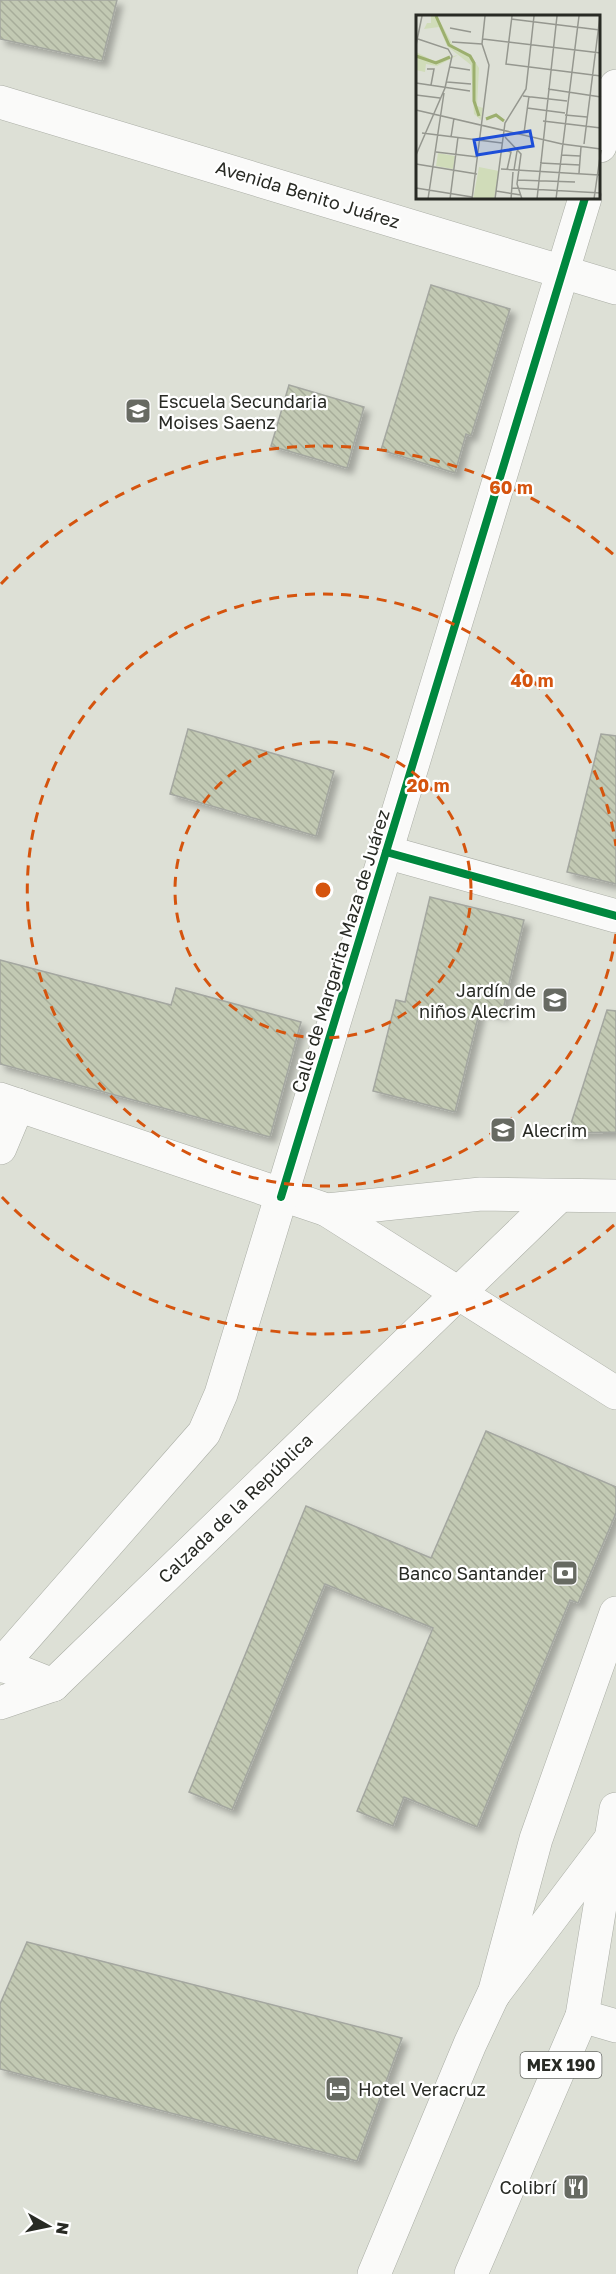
<svg xmlns="http://www.w3.org/2000/svg" width="616" height="2274" font-family="'Golos Text',sans-serif">
<style>
.building{fill:url(#building-back-hatch);stroke:#a4a7a0;stroke-width:1.5;filter:url(#shadow)}
.lines{fill:none;stroke-linecap:round;stroke-linejoin:round}
.minor-casing{stroke:#aaada5;stroke-width:34}
.secondary-casing{stroke:#aaada5;stroke-width:34}
.primary-casing{stroke:#aaada5;stroke-width:34}
.minor{stroke:#fafaf9;stroke-width:33}
.secondary{stroke:#fafaf9;stroke-width:33}
.primary{stroke:#fafaf9;stroke-width:33}
.cycleway-casing{stroke:#fff;stroke-width:11}
.cycleway{stroke:#00873e;stroke-width:8}
.ring{fill:none;stroke:#d5540e;stroke-width:3;stroke-dasharray:10 8}
.labels{text-anchor:middle;dominant-baseline:central;stroke-width:4.5;stroke-linejoin:round;paint-order:stroke}
.shield{fill:#fff;stroke:#686a66;stroke-width:1.5}
.shield-label{font-size:16px;font-weight:bold;fill:#282a24}
.street-label{font-size:18px;fill:#282a24;stroke:#fff}
.poi-label{font-size:18px;fill:#282a24;stroke:#fff;text-anchor:start}
.inset-river{fill:none;stroke:#9caf6e;stroke-width:3}
.inset-road{fill:none;stroke:#95978f;stroke-width:1.5}
.view{fill:#1d4ed8;fill-opacity:0.15;stroke:#1d4ed8;stroke-width:3}
.inset-edge{fill:none;stroke:#282a24;stroke-width:3}
.centre{fill:#d5540e;stroke:#fff;stroke-width:3}
.ring-label{font-size:18px;text-anchor:middle;font-weight:bold;fill:#d5540e;stroke:#fff;stroke-width:4.5;stroke-linejoin:round;paint-order:stroke}
</style>
<defs>
<pattern id="building-back-hatch" width="6" height="6" patternUnits="userSpaceOnUse" patternTransform="scale(1.5)"><rect width="6" height="6" fill="#c2c9b3"/><path d="M-1 5l2 2M0 0l6 6M5-1l2 2" fill="none" stroke="#a7ad9a"/></pattern>
<filter id="shadow"><feDropShadow dx="5.5" dy="5.5" stdDeviation="3" flood-color="#0004"/></filter>
</defs>
<rect width="100%" height="100%" fill="#dde0d6"/>
<!-- building -->
<g class="building">
<polygon points="0,0 117,0 102,61 0,39"/>
<polygon points="431,285 510,309 471,436 466,434 455,473 381,450"/>
<polygon points="289,385 364,407 347,468 271,446"/>
<polygon points="188,729 334,771 316,836 170,794"/>
<polygon points="601,734 616,736 616,884 567,872"/>
<polygon points="430,897 524,920 502,1014 480,1009 455,1112 373,1091 396,1000 405,1002"/>
<polygon points="0,960 171,1005 176,988 301,1022 270,1137 0,1064"/>
<polygon points="607,1010 616,1011 616,1132 568,1133"/>
<polygon points="486,1431 616,1487 616,1513 578,1603 570,1600 477,1827 404,1797 393,1826 357,1811 433,1628 325,1584 232,1810 189,1792 306,1506 431,1558"/>
<polygon points="27,1942 402,2038 357,2161 0,2069 0,2004"/>
</g>
<g class="lines">
<!-- minor casing -->
<g class="minor-casing">
<g id="minor">
<polyline points="600,146 616,86"/>
<polyline points="386,852 616,916"/>
<polyline points="0,1148 18,1105"/>
<polyline points="281,1197 585,198"/>
<polyline points="0,1664 53,1685"/>
<polyline points="582,2016 616,2026"/>
</g>
</g>
<!-- secondary casing -->
<g class="secondary-casing">
<g id="secondary">
<polyline points="0,102 616,288"/>
<polyline points="0,1099 327,1210 481,1194 616,1196"/>
<polyline points="327,1210 616,1393"/>
<polyline points="0,1666 204,1433 221,1394 281,1197"/>
<polyline points="0,1703 53,1685 559,1196"/>
<polyline points="494,1994 536,1839 616,1613"/>
</g>
</g>
<!-- primary casing -->
<g class="primary-casing">
<g id="primary">
<polyline points="374,2274 470,2044 493,1995 616,1832"/>
<polyline points="471,2274 582,2016 616,1809"/>
</g>
</g>
<!-- minor -->
<use href="#minor" class="minor"/>
<!-- secondary -->
<use href="#secondary" class="secondary"/>
<!-- primary -->
<use href="#primary" class="primary"/>
<!-- cycleway casing -->
<g class="cycleway-casing">
<g id="cycleway">
<polyline points="386,852 616,916"/>
<polyline points="281,1197 585,198"/>
</g>
</g>
<!-- cycleway -->
<use href="#cycleway" class="cycleway"/>
</g>
<!-- distance rings -->
<g class="ring">
<circle cx="323" cy="890" r="148"/>
<path d="M616 934A296 296 0 1 1 616 846"/>
<path d="M614 1225A444 444 0 0 1 1 1196M1 584A444 444 0 0 1 614 555"/>
</g>
<!-- icons -->
<defs>
<g id="school-square" transform="scale(1.35)"><rect x="-9" y="-9" width="18" height="18" rx="4" fill="#676a62" stroke="#fff"/><path d="M0-5L7-2L0 1L-7-2ZM-4 1L0 2.5L4 1V4Q0 6-4 4Z" fill="#fff"/></g>
<g id="bank-square" transform="scale(1.35)"><rect x="-9" y="-9" width="18" height="18" rx="4" fill="#676a62" stroke="#fff"/><path d="M-6-4H6V4H-6ZM0-2.3a2.3 2.3 0 1 0 0 4.6a2.3 2.3 0 1 0 0-4.6Z" fill="#fff"/></g>
<g id="hotel-square" transform="scale(1.35)"><rect x="-9" y="-9" width="18" height="18" rx="4" fill="#676a62" stroke="#fff"/><path d="M-6-4.5h1.5V1H6V5H4.5V3h-9V5H-6ZM-4 0a1.8 1.8 0 1 1 3.6 0ZM.5 0V-2.5h3Q6-2.5 6 0Z" fill="#fff"/></g>
<g id="restaurant-square" transform="scale(1.35)"><rect x="-9" y="-9" width="18" height="18" rx="4" fill="#676a62" stroke="#fff"/><path d="M-5-6h1v4h1v-4h1v4h1v-4h1v5L-1.5 .5V6h-2V.5L-5-1ZM5-6V6H3V1.5H1.5Q1.5-4 5-6Z" fill="#fff"/></g>
</defs>
<g fill-rule="evenodd">
<use href="#school-square" x="138" y="411"/>
<use href="#school-square" x="555" y="1000"/>
<use href="#school-square" x="503" y="1130"/>
<use href="#bank-square" x="565" y="1573"/>
<use href="#hotel-square" x="338" y="2089"/>
<use href="#restaurant-square" x="576" y="2187"/>
</g>
<g class="labels">
<!-- shield labels -->
<rect class="shield" x="520.5" y="2052" width="81" height="26" rx="4.5"/>
<g class="shield-label">
<text x="561" y="2065">MEX 190</text>
</g>
<!-- street labels -->
<g class="street-label">
<text transform="translate(308 194) rotate(17)">Avenida Benito Juárez</text>
<text transform="translate(340 951) rotate(-73)">Calle de Margarita Maza de Juárez</text>
<text transform="translate(235 1508) rotate(-44)">Calzada de la República</text>
</g>
<!-- poi labels -->
<g class="poi-label">
<text x="158" y="401">Escuela Secundaria<tspan x="158" dy="21">Moises Saenz</tspan></text>
<text x="536" y="990" text-anchor="end">Jardín de<tspan x="536" dy="21">niños Alecrim</tspan></text>
<text x="522" y="1130">Alecrim</text>
<text x="546" y="1573" text-anchor="end">Banco Santander</text>
<text x="358" y="2089">Hotel Veracruz</text>
<text x="556" y="2187" text-anchor="end">Colibrí</text>
</g>
</g>
<!-- overview -->
<g transform="translate(416 15)">
<rect width="184" height="184" fill="#dde0d6"/>
<path d="M 0,37 L 18,46 L 42,40 L 21,51 L 10,49 L 9,57 L 0,55 Z" fill="#d0dcb9"/>
<path d="M 15,1 L 21,1 L 40,36 L 55,41 L 63,53 L 61,91 L 67,93 L 65,105 L 58,99 L 55,50 L 31,31 L 23,12 L 8,14 L 11,8 L 15,8 ZM 22,138 L 39,141 L 37,154 L 20,151 ZM 63,152 L 83,156 L 78,184 L 57,184 Z" fill="#d0dcb9"/>
<path class="inset-river" d="M 20,1 L 33,30 L 54,41 L 58,48 L 58,86 L 63,101M 0,41 L 20,48 L 34,42M 70,104 L 80,100 L 88,106"/>
<path class="inset-road" d="M 96,1 L 90,49 L 185,61M 95,4 L 184,15M 34,13 L 55,17M 67,24 L 185,38M 36,27 L 66,29M 0,30 L 6,1M 34,52 L 54,55M 11,54 L 18,54 L 15,70M 31,67 L 55,69M 0,68 L 54,76M 132,74 L 185,82M 0,80 L 24,83M 107,81 L 151,86M 111,93 L 149,98M 0,95 L 146,129 L 185,134M 149,100 L 171,102M 127,106 L 185,113M 6,118 L 86,128M 108,118 L 113,81M 35,122 L 38,103M 89,122 L 105,139 L 101,169 L 106,184M 168,129 L 184,1M 88,135 L 95,137 L 91,155M 20,137 L 62,142M 0,140 L 29,73 L 36,41 L 32,34 L 2,24M 145,140 L 164,141M 124,148 L 164,150M 0,149 L 61,159M 85,154 L 183,160M 98,155 L 101,136M 163,158 L 165,132M 101,165 L 159,167M 0,173 L 56,182M 96,173 L 185,178M 80,176 L 105,180M 12,184 L 28,78M 34,184 L 42,122M 56,184 L 73,50 L 66,29 L 69,1M 79,184 L 89,108 L 110,74 L 118,1M 95,184 L 97,157M 121,184 L 141,1M 140,184 L 163,1M 178,184 L 185,135"/>
<path class="view" d="M 114,116 L 117,131 L 61,140 L 58,125 Z"/>
<rect width="184" height="184" class="inset-edge"/>
</g>
<circle cx="323" cy="890" r="9" class="centre"/>
<g class="ring-label">
<text x="511" y="494">60 m</text>
<text x="532" y="687">40 m</text>
<text x="428" y="792">20 m</text>
</g>
<!-- north arrow -->
<g transform="translate(48 2226) rotate(99)" stroke="#ffffff" stroke-width="4.5" paint-order="stroke">
<path d="M0-4.5L10 22L0 15L-10 22Z" fill="#282a24"/>
<text y="-9" font-size="16" font-weight="bold" text-anchor="middle" fill="#282a24">N</text>
</g>
</svg>
